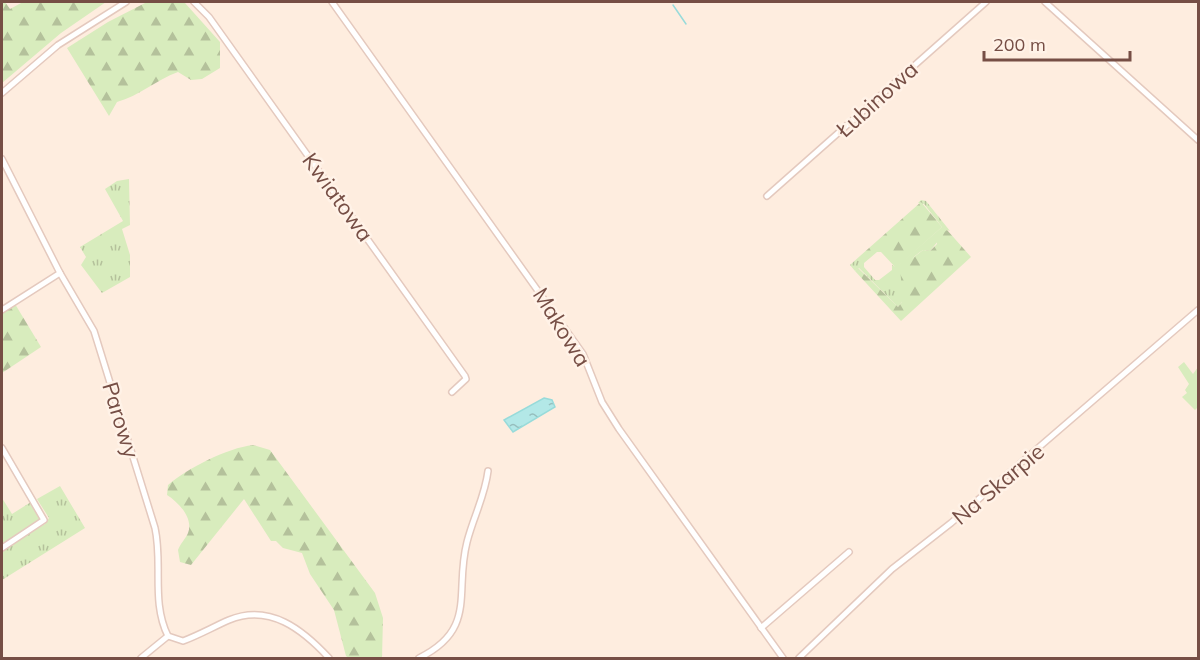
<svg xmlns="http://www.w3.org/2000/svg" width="1200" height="660" font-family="Mulish,sans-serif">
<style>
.grass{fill:url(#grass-tufts)}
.forest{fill:url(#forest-firs)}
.park{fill:#d8ecbd}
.water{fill:url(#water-ripples);stroke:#98dbda;stroke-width:1.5}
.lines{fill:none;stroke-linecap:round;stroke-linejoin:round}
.stream{stroke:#98dbda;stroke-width:1.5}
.minor-casing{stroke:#e4c9be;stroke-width:8}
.minor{stroke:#fff;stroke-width:5}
.labels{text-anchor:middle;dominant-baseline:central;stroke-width:5;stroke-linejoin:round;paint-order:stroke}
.street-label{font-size:22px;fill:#764e45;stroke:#fff2e7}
</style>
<defs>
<pattern id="grass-tufts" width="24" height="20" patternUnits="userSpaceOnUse" patternTransform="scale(1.5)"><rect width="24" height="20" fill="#d8ecbd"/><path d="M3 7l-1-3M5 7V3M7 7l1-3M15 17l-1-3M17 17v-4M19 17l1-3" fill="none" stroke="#b4c19b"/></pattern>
<pattern id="forest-firs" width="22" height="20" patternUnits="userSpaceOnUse" patternTransform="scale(1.5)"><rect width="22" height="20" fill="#d8ecbd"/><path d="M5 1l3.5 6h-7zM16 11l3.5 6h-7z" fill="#b4c19b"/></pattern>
<pattern id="water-ripples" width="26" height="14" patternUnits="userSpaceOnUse" patternTransform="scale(1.5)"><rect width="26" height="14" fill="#b3e8e7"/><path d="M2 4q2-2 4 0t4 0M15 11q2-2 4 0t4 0" fill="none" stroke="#96bebd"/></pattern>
</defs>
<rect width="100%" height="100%" fill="#feeddf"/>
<!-- grass -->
<g class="grass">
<polygon points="129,179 130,225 122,229 130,255 130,277 102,293 81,265 86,257 80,247 123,221 105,189 117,181"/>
<path d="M 921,200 L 926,201 L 950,231 L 947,230 L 930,251 L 923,250 C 902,263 902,280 902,302 L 898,307 L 859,268 L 855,271 L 850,265 L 860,256 L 870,258 L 864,263 L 864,267 L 875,280 L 879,280 L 892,270 L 892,265 L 896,267 L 942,227 L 924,204 L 918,203 Z"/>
<polygon points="60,486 85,528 2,580 2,550 45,524 49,518 37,499"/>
<polygon points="2,498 12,514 31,502 41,519 2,546"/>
</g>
<!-- forest -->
<g class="forest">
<polygon points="2,2 5,2 10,9 23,2 106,2 61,33 2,83"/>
<path d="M 147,2 L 185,3 L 220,42 L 220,68 L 202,79 L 191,80 L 178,72 C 156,80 139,96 117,102 L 109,116 L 67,48 L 108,22 Z"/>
<polygon points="921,202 942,227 896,268 881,252 877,252 870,258 861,258 860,256"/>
<polygon points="947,230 971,257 901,321 855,271 858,268 898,307 902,302 897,296 902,290 900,268 923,250 930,251 937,244 936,238"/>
<polygon points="15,304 41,347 2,373 2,313"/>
<path d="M 253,445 L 270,450 L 375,593 L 383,618 L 382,658 L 349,658 L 346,656 L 334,610 L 310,574 L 302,553 L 283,548 L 276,541 L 271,541 L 244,499 L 191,565 L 180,562 L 178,550 C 180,544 186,538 188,533 C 194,518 178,502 167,495 L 168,485 C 188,468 227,448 253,445 Z"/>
</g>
<!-- park -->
<polygon class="park" points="1184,362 1193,374 1198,367 1198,407 1195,410 1182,397 1187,393 1185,390 1189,384 1178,367"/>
<!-- water -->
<polygon class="water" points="544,398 552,400 555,407 513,432 504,420"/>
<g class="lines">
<!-- stream -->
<polyline class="stream" points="673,5 686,24"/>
<!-- minor casing -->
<g class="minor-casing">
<g id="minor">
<polyline points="194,2 209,17 465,376 466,379 452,392"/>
<polyline points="332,2 583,354 602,402 619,429 783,658"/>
<polyline points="1045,2 1198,140"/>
<polyline points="2,93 58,45 126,2"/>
<path d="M 2,159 L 60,273 L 94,331 L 155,528 C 163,564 151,602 168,636 L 183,641 C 199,635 213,627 229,620 C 270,603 303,630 329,658"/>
<polyline points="767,196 986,2"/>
<polyline points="2,310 60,273"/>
<polyline points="2,448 44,520 2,548"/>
<polyline points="761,628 849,552"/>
<polyline points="141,658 168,636"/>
<path d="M 419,658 C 478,629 454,592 467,542 C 473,518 485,496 488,471"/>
<polyline points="799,658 892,569 951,523 1198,310"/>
</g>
</g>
<!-- minor -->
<use href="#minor" class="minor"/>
</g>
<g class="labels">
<!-- street labels -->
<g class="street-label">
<text transform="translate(877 99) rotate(-42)">Łubinowa</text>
<text transform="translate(338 197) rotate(54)">Kwiatowa</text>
<text transform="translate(562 327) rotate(58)">Makowa</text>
<text transform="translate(121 420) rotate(73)">Parowy</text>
<text transform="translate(998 484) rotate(-40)">Na Skarpie</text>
</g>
</g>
<!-- border -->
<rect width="1200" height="660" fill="none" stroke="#764e45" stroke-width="6"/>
<!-- scale -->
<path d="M984 51v9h146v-9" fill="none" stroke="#764e45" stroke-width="3"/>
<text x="993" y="51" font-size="18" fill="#764e45" stroke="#fff2e7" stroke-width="4.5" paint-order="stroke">200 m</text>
</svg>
